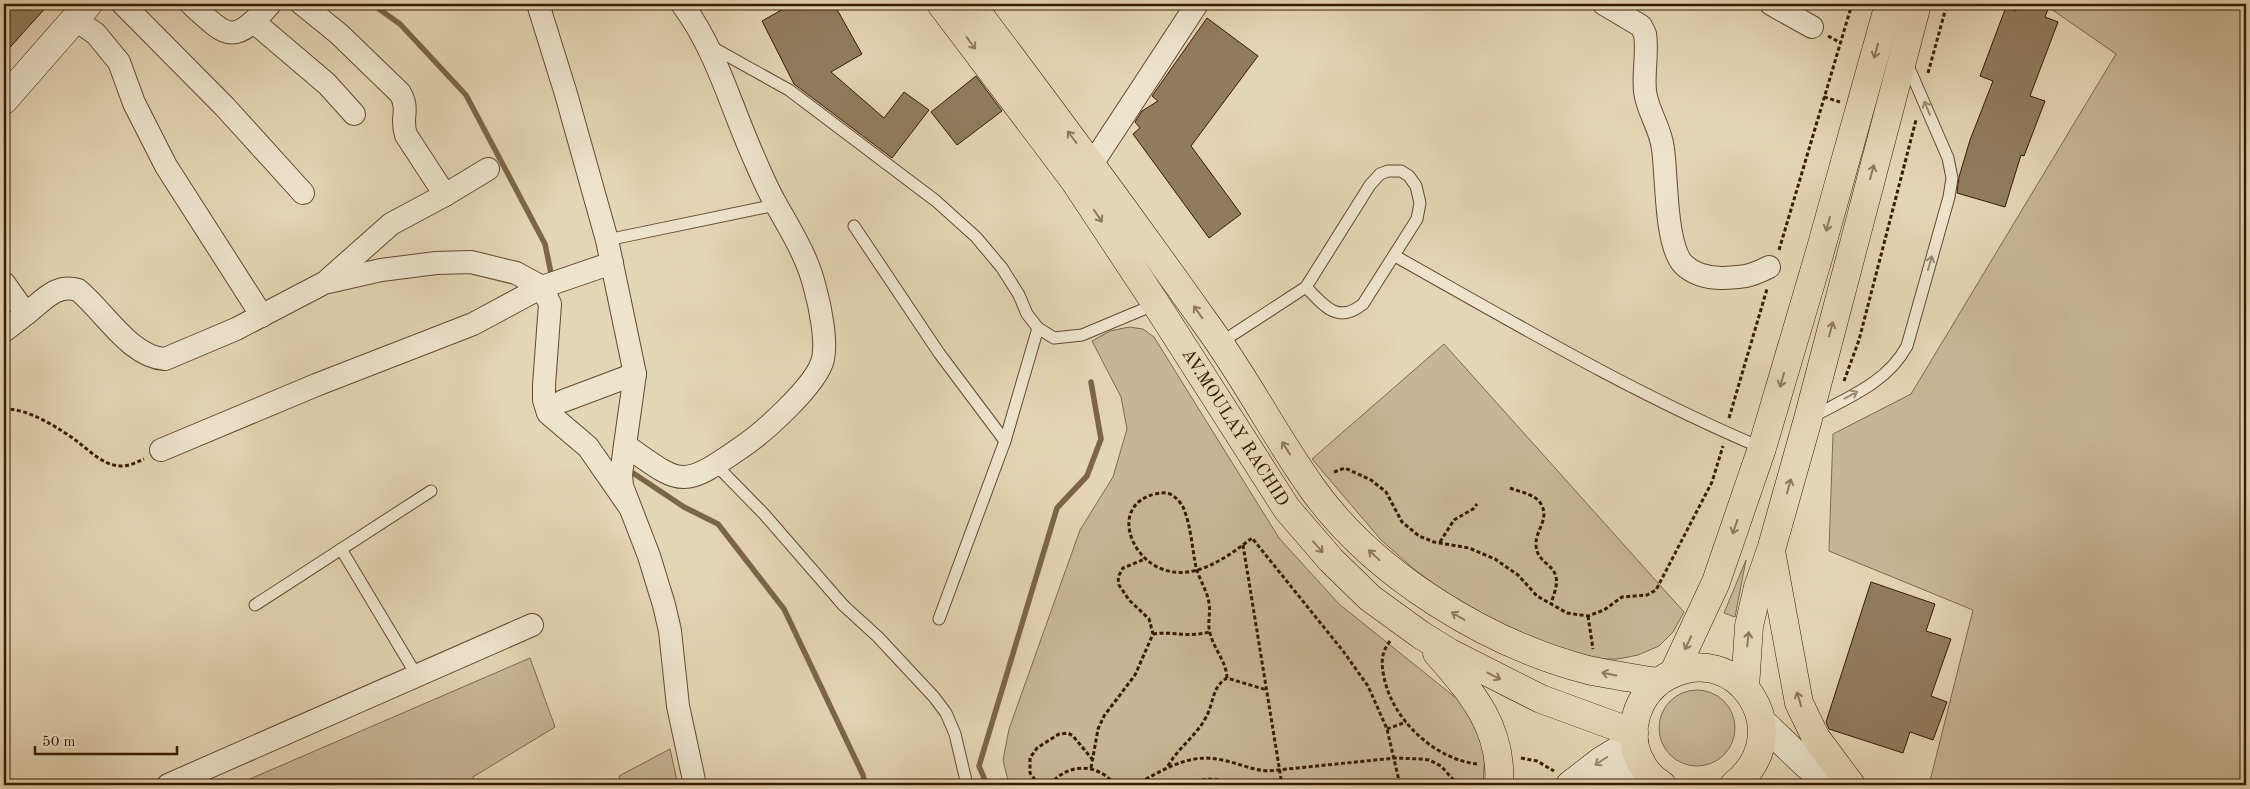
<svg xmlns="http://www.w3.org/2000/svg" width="2250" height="789" font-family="'Old Standard TT',serif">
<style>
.green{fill:#c7b696;stroke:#80694c}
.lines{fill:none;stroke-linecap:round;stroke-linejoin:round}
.stream{stroke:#7c6548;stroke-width:5.5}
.building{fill:#917c5e;stroke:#381c01}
.lane-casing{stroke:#634a2e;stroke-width:13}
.street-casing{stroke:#634a2e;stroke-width:24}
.secondary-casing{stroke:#381c01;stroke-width:29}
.primary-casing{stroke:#381c01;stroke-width:29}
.highway-casing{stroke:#381c01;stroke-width:29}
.path{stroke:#381c01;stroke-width:3;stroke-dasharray:4 2.5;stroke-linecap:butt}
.lane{stroke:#ede4ce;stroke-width:11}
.street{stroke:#ede4ce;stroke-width:22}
.secondary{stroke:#ede4ce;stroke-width:28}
.primary{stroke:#e4d5b4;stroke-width:28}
.highway{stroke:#e4d5b4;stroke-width:28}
.oneway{stroke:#8e785a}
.oneway2{stroke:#9c8a72}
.labels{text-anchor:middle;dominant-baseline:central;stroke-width:4;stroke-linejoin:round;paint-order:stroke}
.street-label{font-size:18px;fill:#381c01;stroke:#ede4ce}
</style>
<rect width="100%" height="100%" fill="#e4d5b4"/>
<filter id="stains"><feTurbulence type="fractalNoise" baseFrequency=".004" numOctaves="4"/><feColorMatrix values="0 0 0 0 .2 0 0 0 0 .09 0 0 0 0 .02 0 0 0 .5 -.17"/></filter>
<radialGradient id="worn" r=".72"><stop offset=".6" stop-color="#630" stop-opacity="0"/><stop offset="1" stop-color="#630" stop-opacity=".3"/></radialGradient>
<!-- green -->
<g class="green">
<polygon points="2044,4 2246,4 2246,785 1929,785 1973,610 1829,551 1833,434 1911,394 2116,54"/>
<polygon points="1129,327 1143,329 1154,337 1279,538 1339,604 1461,702 1469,713 1485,751 1483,785 1009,785 1003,760 1009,729 1080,530 1113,477 1127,429 1121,397 1092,341 1110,331"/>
<polygon points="1444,344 1684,612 1673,632 1659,646 1638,655 1618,659 1599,659 1574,654 1505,629 1456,600 1415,570 1381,540 1312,459"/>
<polygon points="1746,560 1735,617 1724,613"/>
<polygon points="530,658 555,727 473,777 474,785 236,785"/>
<circle cx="1697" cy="728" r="38"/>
<polygon points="670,749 678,785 621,785 619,776"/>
</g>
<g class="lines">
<!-- stream -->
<g class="stream">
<polyline points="372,4 400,24 466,95 545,244 552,278"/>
<polyline points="627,469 684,507 718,524 784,609 863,775 865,785"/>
<polyline points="987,785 979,766 1057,508 1087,476 1101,439 1091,382"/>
</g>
</g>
<!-- building -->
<g class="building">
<polygon points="4,4 49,4 4,54"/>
<polygon points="792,4 834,4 862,54 831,72 884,118 904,92 929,110 892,158 794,84 762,21"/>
<polygon points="2019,4 2050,4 2045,17 2058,22 2030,96 2045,101 2024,156 2021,155 2005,207 1957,193 1959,177 1970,140 1993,81 1980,76 2006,7 2016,11"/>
<polygon points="1207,18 1258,56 1191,146 1241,214 1209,238 1133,134 1140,128 1135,122 1142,111 1158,101 1152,96"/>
<polygon points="976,76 1002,111 957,145 931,112"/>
<polygon points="1871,582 1935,604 1926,631 1951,639 1931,696 1947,702 1933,740 1910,732 1903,753 1829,729 1826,722"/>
</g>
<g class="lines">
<!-- lane casing -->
<g class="lane-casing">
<g id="lane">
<polyline points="710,46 789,90 936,201 976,237 1002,268 1019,295 1027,314 1038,328 1054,338 1082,335 1156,304"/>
<polyline points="854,226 939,353 1005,441"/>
<polyline points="607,240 776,205"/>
<path d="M 1395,256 C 1516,324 1634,394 1762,448"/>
<path d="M 1220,343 L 1306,287 L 1370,185 L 1380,174 L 1388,171 L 1401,171 L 1409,176 L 1416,186 L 1420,203 L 1417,219 L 1363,304 C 1338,324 1325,307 1306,287"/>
<path d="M 1812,417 C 1847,398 1887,383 1907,346 L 1949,197 L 1952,178 L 1948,158 L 1906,61"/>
<polyline points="716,465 764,514 843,605 878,637 934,697 946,713 955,734 967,785"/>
<polyline points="341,549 417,676"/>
<polyline points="255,605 431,491"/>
<polyline points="939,619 1005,441 1038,328"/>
</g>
</g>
<!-- street casing -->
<g class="street-casing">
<g id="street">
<polyline points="123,4 225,107 303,193"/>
<path d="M 191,4 C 228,38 233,46 270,4"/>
<path d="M 302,4 L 339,34 L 400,93 C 410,110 400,118 406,135 L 445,195"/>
<polyline points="538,4 566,94 607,240 635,374 625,445 621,475 622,486 649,556 664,605 670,631 678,706 695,785"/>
<path d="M 1604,4 L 1641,26 L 1645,34 C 1648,52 1643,72 1645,91 C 1647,111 1661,128 1663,149 C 1667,176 1665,244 1683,264 C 1693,274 1708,278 1722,278 C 1744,277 1749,277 1769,267"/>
<polyline points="1771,4 1812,27"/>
<polyline points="75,19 96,34 119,62 134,103 166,166 262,316"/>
<polyline points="254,22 327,84 354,114"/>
<polyline points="1079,176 1092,164 1197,4"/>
<polyline points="329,279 391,224 445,195 488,169"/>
<path d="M 4,283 L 26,314 C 43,301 56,283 78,290 C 104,311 130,357 165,359 L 236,329 L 324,283 L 381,270 L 436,263 L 471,262 L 516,273 L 542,287 L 550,304 L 544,385 L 544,400 L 548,413 L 588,447 L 629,506"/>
<polyline points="4,331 26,314"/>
<polyline points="563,401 635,374"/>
<path d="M 625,445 C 681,484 680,490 739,449 C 762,434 817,385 823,359 C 827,340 820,306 815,288 C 808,258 791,231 777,206 C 768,191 761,174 754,158 C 731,107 716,49 682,4"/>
<polyline points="161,450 316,385 473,324 542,287 612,263"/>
<polyline points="168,785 532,625"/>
</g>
</g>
<!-- secondary casing -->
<g class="secondary-casing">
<g id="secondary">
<polyline points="4,100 88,4"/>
<polyline points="1762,722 1807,765 1834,785"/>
<polyline points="1570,785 1601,761 1634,741"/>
<polyline points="1607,785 1641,762"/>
</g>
</g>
<!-- primary casing -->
<g class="primary-casing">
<g id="primary">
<path id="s1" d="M 941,4 L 1074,180 L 1156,304 L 1287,509 L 1331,560 L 1370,598 L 1421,635 L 1450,653 L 1541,699 L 1634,733"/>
<path d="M 971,4 C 1052,111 1131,218 1209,328 C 1246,379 1275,436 1312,488 C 1373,574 1487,644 1588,670 C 1611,675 1634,678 1657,682"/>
<path d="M 1437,653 C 1472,693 1503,728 1499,785"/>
</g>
</g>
<!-- highway casing -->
<g class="highway-casing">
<g id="highway">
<polyline points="1771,551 1799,703 1816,738 1851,785"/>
<polyline points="1674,672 1716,582 1762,448 1819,255 1889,4"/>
<polyline points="1745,688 1749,626 1758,587 1771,550 1808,419 1917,4"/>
<path d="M 1662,785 C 1642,773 1631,749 1634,726 C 1637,706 1647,688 1666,677 C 1735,637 1801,732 1734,785"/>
</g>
</g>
<!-- path -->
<g class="path">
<polyline points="1828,36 1841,43"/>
<polyline points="1928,73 1947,4"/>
<polyline points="1824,97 1840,102"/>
<polyline points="1779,250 1852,4"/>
<polyline points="1844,381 1859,340 1916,120"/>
<path d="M 4,409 C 28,408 59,428 78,442 C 91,452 104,466 122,466 C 130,466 137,462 144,459"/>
<polyline points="1729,418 1767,289"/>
<polyline points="1334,472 1345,468 1371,480 1386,492 1402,522 1419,536 1434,542 1469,548 1495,559 1518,575 1537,596 1567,613 1588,616 1604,610 1622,597 1647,595 1656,590 1712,482 1723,446"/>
<path d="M 1510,488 C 1520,492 1535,494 1541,504 C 1550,519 1535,531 1536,545 C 1537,563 1553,563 1556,577 C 1558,586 1553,596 1551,604"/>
<polyline points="1440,542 1454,520 1473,509 1477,504"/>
<polyline points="1243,545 1282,785"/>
<polyline points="1588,616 1593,649"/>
<path d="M 1153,634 C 1173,631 1189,638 1209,632"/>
<path d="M 1390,641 C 1381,653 1381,663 1384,677 C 1392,719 1434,759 1477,764"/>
<path d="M 1227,678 C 1226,660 1214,650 1210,633 C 1207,623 1211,613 1209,603 C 1207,590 1199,579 1196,567 C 1192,548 1191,525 1183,507 C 1180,502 1176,497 1170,494 C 1165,492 1160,493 1155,494 C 1111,505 1129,557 1162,569 C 1194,582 1229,556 1252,538 L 1343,651 L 1368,686 L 1387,729 L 1400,785"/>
<polyline points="1387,729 1406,722"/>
<polyline points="1521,758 1537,761 1554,771"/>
<path d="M 1168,766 C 1178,748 1195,737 1205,719 C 1214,705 1211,687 1227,678 L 1267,690"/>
<polyline points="1091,768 1098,729 1104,716 1135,675 1153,634 1149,619 1129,600 1119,585 1118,577 1123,568 1145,559"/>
<polyline points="1200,780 1201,785"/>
<polyline points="1039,785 1030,773 1030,758 1037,748 1059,734 1068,733 1073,736 1092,759"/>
<path d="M 1050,785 C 1068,762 1098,763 1115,785"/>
<path d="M 1134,785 C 1163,771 1188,752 1222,760 C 1238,763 1251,770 1268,771 L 1395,758 L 1421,759 L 1429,760 L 1441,766 L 1458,785"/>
<path d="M 1183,785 C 1201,777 1219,778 1237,785"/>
</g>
<!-- lane -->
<use href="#lane" class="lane"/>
<!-- street -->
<use href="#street" class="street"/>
<!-- secondary -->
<use href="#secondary" class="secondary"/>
<!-- primary -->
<use href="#primary" class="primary"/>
<!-- highway -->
<use href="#highway" class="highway"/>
</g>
<!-- one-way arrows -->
<defs><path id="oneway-shaft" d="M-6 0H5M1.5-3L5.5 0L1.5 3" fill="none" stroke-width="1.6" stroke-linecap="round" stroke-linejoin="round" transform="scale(1.25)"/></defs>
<g class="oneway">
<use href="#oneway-shaft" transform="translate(971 43) rotate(53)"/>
<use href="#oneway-shaft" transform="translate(1876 51) rotate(105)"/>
<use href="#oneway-shaft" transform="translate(1072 137) rotate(-127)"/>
<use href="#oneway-shaft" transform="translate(1872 172) rotate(-75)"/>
<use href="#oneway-shaft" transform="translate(1098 216) rotate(56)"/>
<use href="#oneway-shaft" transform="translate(1828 224) rotate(106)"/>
<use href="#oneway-shaft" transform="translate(1198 312) rotate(-125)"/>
<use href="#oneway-shaft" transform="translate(1831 329) rotate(-75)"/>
<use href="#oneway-shaft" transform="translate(1782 380) rotate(106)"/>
<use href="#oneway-shaft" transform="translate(1286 448) rotate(-122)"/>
<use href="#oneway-shaft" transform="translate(1789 486) rotate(-74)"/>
<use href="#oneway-shaft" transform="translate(1735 527) rotate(109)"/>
<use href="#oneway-shaft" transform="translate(1318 547) rotate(49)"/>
<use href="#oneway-shaft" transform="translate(1374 555) rotate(-137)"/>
<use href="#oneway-shaft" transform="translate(1458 616) rotate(-149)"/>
<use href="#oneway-shaft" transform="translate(1748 639) rotate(-84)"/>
<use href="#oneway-shaft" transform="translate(1688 643) rotate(115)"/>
<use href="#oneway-shaft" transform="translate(1609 674) rotate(-169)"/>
<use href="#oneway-shaft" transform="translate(1494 676) rotate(27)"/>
<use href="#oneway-shaft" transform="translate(1799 699) rotate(-107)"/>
</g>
<g class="oneway2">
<use href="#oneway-shaft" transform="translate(1927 108) rotate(-113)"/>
<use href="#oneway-shaft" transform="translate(1930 263) rotate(-74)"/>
<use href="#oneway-shaft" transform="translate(1851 395) rotate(-28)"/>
<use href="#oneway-shaft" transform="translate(1601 761) rotate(146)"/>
</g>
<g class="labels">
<!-- street labels -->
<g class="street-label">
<text stroke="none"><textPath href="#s1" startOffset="516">AV.MOULAY RACHID</textPath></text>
</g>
</g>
<!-- margin -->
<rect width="2250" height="789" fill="none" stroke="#e4d5b4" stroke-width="20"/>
<rect x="5" y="5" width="2240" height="779" fill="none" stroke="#381c01" stroke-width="2.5"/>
<rect x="10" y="10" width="2230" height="769" fill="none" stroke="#381c01"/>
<!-- scale -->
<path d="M35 746v8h142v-8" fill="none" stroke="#381c01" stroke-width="2.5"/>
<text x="42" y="746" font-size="15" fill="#381c01" stroke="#ede4ce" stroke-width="4" paint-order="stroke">50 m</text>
<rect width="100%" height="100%" filter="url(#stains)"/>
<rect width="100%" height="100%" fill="url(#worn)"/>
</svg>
